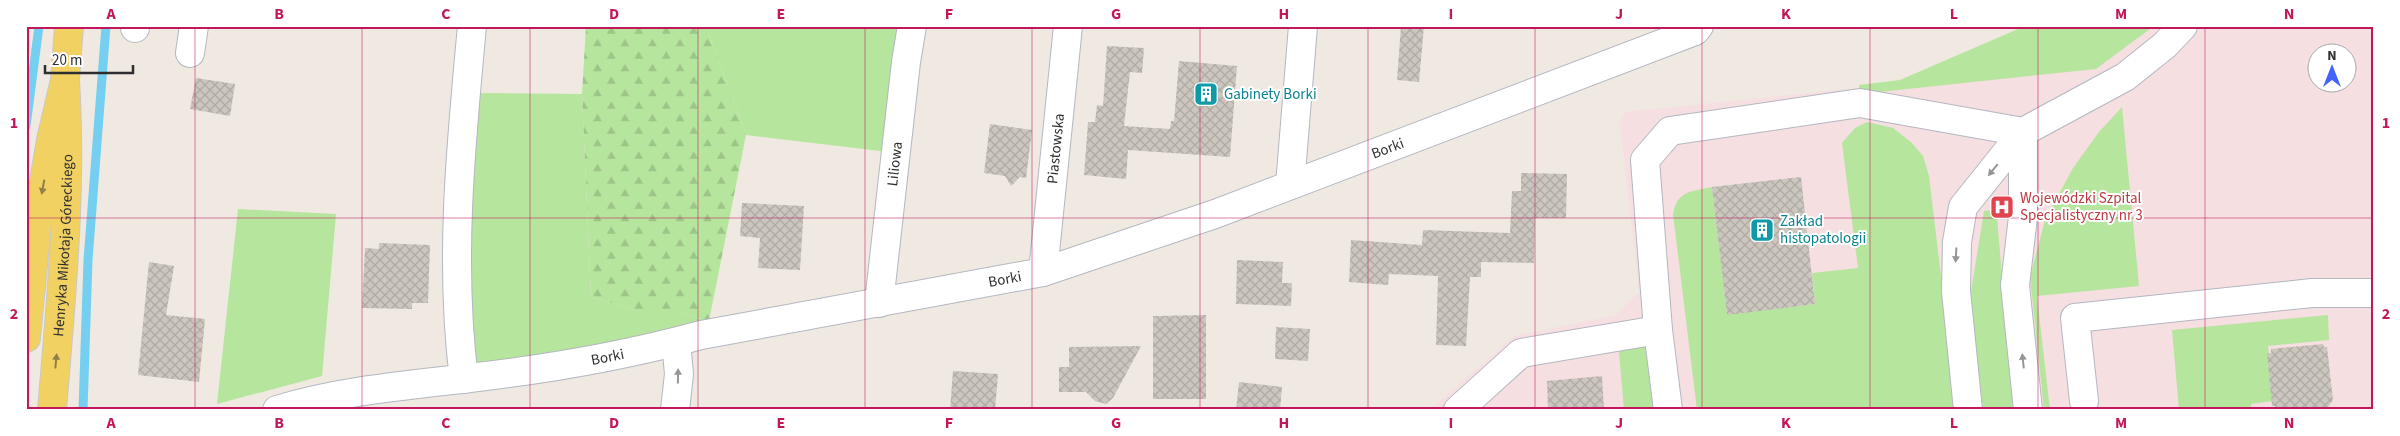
<svg xmlns="http://www.w3.org/2000/svg" width="2400" height="436" font-family="'Source Sans 3',sans-serif">
<style>
.medical{fill:#f5dfe0;fill-rule:evenodd}
.grass{fill:#b6e59e}
.forest{fill:url(#forest-firs)}
.lines{fill:none;stroke-linecap:round;stroke-linejoin:round}
.stream{stroke:#75cff0;stroke-width:9}
.building{fill:url(#building-cross-hatch)}
.minor-casing{stroke:#b4b7c1;stroke-width:30}
.major-casing{stroke:#c9c9c9;stroke-width:30}
.minor{stroke:#fff;stroke-width:28}
.major{stroke:#f2d163;stroke-width:28}
.oneway{fill:#969696}
.oneway2{fill:#908048}
.grid{fill:none;stroke:#c2185b;stroke-width:1;stroke-opacity:0.55}
.labels{text-anchor:middle;dominant-baseline:central;stroke-width:4;stroke-linejoin:round;paint-order:stroke}
.culture-label{font-size:15px;fill:#0d838f;stroke:#fff;text-anchor:start}
.street-label{font-size:15px;fill:#2e2e2e;stroke:#fff}
.health-label{font-size:15px;fill:#be3a42;stroke:#fff;text-anchor:start}
.neatline{fill:none;stroke:#c2185b;stroke-width:2}
.grid-label{font-size:16px;text-anchor:middle;font-weight:bold;fill:#c2185b}
</style>
<defs>
<pattern id="forest-firs" width="22" height="20" patternUnits="userSpaceOnUse" patternTransform="scale(1.25)"><rect width="22" height="20" fill="#b6e59e"/><path d="M5 1l3.5 6h-7zM16 11l3.5 6h-7z" fill="#9dc588"/></pattern>
<pattern id="building-cross-hatch" width="8" height="8" patternUnits="userSpaceOnUse" patternTransform="scale(1.25)"><rect width="8" height="8" fill="#cbc7bf"/><path d="M0 0l8 8M0 8l8-8" fill="none" stroke="#afaba4"/></pattern>
</defs>
<rect width="100%" height="100%" fill="#efe9e1"/>
<!-- medical -->
<path class="medical" d="M 2025,26 L 2374,26 L 2374,410 L 1426,410 L 1433,407 L 1515,336 L 1616,315 L 1639,292 L 1620,123 L 1625,112 L 1859,88 L 1859,85 L 1900,80 ZM 2318,52 L 2348,52 L 2348,82 L 2318,82 Z"/>
<!-- grass -->
<g class="grass">
<polygon points="706,26 905,26 889,152 746,135"/>
<polygon points="2025,26 2154,26 2096,69 1860,94 1859,85 1900,80"/>
<polygon points="478,93 582,94 591,297 638,311 675,311 709,321 566,353 471,367 466,269"/>
<polygon points="2122,107 2139,286 2037,296 2050,410 2044,410 2030,277 2045,220 2073,168 2099,132"/>
<path d="M 1867,122 L 1893,128 L 1911,142 L 1923,156 L 1929,176 L 1957,410 L 1697,410 L 1673,214 C 1678,190 1690,192 1712,187 L 1727,314 L 1815,304 L 1812,273 L 1858,268 L 1842,143 L 1855,128 Z"/>
<polygon points="238,209 336,214 322,376 217,404"/>
<polygon points="1993,210 1997,216 2013,410 1983,410 1970,298 1984,211"/>
<polygon points="2328,315 2329,340 2268,346 2273,401 2251,404 2251,410 2179,410 2172,330"/>
<polygon points="1645,342 1665,410 1624,410 1619,352 1626,345"/>
</g>
<!-- forest -->
<polygon class="forest" points="586,26 706,26 746,135 709,321 675,311 638,311 591,297 582,94"/>
<g class="lines">
<!-- stream -->
<g class="stream">
<polyline points="26,126 39,26"/>
<polyline points="83,410 88,260 106,26"/>
</g>
</g>
<!-- building -->
<g class="building">
<polygon points="1401,26 1424,26 1419,82 1397,80"/>
<polygon points="1107,46 1144,48 1142,73 1130,72 1124,126 1170,129 1171,121 1174,121 1179,61 1237,66 1230,157 1128,150 1126,179 1084,175 1088,122 1095,122 1097,105 1103,106"/>
<polygon points="196,78 235,84 230,116 190,109"/>
<polygon points="990,124 1032,130 1026,178 1020,177 1011,186 1005,176 984,173"/>
<polygon points="1521,173 1567,174 1566,218 1535,218 1534,263 1481,262 1481,277 1470,277 1466,346 1436,345 1438,276 1389,274 1388,285 1349,282 1351,240 1422,245 1423,230 1510,233 1512,191 1521,191"/>
<polygon points="1801,177 1815,304 1727,315 1712,187"/>
<polygon points="742,203 804,206 800,270 758,268 760,238 740,236"/>
<polygon points="379,243 430,245 428,303 412,303 412,309 362,308 365,248 379,249"/>
<polygon points="1237,260 1283,262 1282,283 1292,283 1291,306 1236,304"/>
<polygon points="149,262 174,266 166,315 205,319 199,382 138,375"/>
<polygon points="1206,315 1206,399 1153,399 1153,316"/>
<polygon points="1276,327 1310,329 1308,361 1275,359"/>
<polygon points="2323,344 2324,347 2327,347 2333,400 2326,410 2275,410 2275,406 2272,406 2267,353 2271,353 2271,349"/>
<polygon points="1141,346 1113,398 1106,404 1095,401 1086,392 1059,392 1059,367 1069,367 1069,347"/>
<polygon points="953,371 998,374 995,410 950,410"/>
<polygon points="1602,376 1604,410 1548,410 1547,381"/>
<polygon points="1239,382 1282,387 1280,410 1236,410"/>
</g>
<g class="lines">
<!-- minor casing -->
<g class="minor-casing">
<g id="minor">
<polyline points="135,28 135,26"/>
<polyline points="190,53 194,26"/>
<polyline points="2023,132 2023,217 2015,285 2028,410"/>
<polyline points="1290,185 1303,26"/>
<path id="s1" d="M 1043,272 L 1068,26"/>
<path id="s2" d="M 879,303 L 906,62 L 912,26"/>
<path d="M 464,379 C 449,262 461,143 472,26"/>
<polyline points="2084,401 2075,318 2312,293 2374,293"/>
<path id="s3" d="M 277,410 C 342,390 411,385 478,377 C 554,368 628,355 701,335 L 1043,272 L 1215,214 L 1695,31 L 1699,26"/>
<polyline points="675,410 679,374 676,342"/>
<polyline points="1458,410 1521,353 1658,330"/>
<polyline points="1668,410 1658,330 1645,160 1670,131 1860,103 2023,132"/>
<polyline points="1968,410 1956,291 1957,242 1963,207 2023,132 2125,77 2165,45 2183,26"/>
</g>
</g>
<!-- major casing -->
<g class="major-casing">
<g id="major">
<polyline points="26,338 37,223 51,140 65,80 69,26"/>
<path id="s4" d="M 52,410 C 61,300 72,191 65,80"/>
</g>
</g>
<!-- minor -->
<use href="#minor" class="minor"/>
<!-- major -->
<use href="#major" class="major"/>
</g>
<!-- one-way arrows -->
<defs><path id="oneway-solid" d="M-6-.8H1V-3.2L6.5 0L1 3.2V.8H-6Z" transform="scale(1.25)"/></defs>
<g class="oneway">
<use href="#oneway-solid" transform="translate(1993 170) rotate(129)"/>
<use href="#oneway-solid" transform="translate(1956 255) rotate(93)"/>
<use href="#oneway-solid" transform="translate(2023 361) rotate(-96)"/>
<use href="#oneway-solid" transform="translate(678 376) rotate(-89)"/>
</g>
<g class="oneway2">
<use href="#oneway-solid" transform="translate(43 187) rotate(100)"/>
<use href="#oneway-solid" transform="translate(56 361) rotate(-85)"/>
</g>
<!-- grid -->
<path class="grid" d="M 195,26 L 195,410M 362,26 L 362,410M 530,26 L 530,410M 698,26 L 698,410M 865,26 L 865,410M 1032,26 L 1032,410M 1200,26 L 1200,410M 1368,26 L 1368,410M 1535,26 L 1535,410M 1702,26 L 1702,410M 1870,26 L 1870,410M 2038,26 L 2038,410M 2205,26 L 2205,410M 26,218 L 2374,218"/>
<!-- icons -->
<defs>
<g id="building-square" transform="scale(1.25)"><rect x="-9" y="-9" width="18" height="18" rx="4" fill="#0f9aa8" stroke="#fff"/><path d="M-4-6H4V6H1V3H-1V6H-4ZM-2.5-4.3h1.7v1.8h-1.7ZM.8-4.3h1.7v1.8H.8ZM-2.5-1h1.7V.8h-1.7ZM.8-1h1.7V.8H.8Z" fill="#fff"/></g>
<g id="hospital-square" transform="scale(1.25)"><rect x="-9" y="-9" width="18" height="18" rx="4" fill="#e0444e" stroke="#fff"/><path d="M-5-5h3v3.5h4V-5h3V5h-3V1.5h-4V5h-3Z" fill="#fff"/></g>
</defs>
<g fill-rule="evenodd">
<use href="#building-square" x="1206" y="94"/>
<use href="#hospital-square" x="2002" y="207"/>
<use href="#building-square" x="1762" y="230"/>
</g>
<g class="labels">
<!-- culture labels -->
<g class="culture-label">
<text x="1224" y="94">Gabinety Borki</text>
<text x="1780" y="221">Zakład<tspan x="1780" dy="17">histopatologii</tspan></text>
</g>
<!-- street labels -->
<g class="street-label">
<text stroke="none"><textPath href="#s1" startOffset="124">Piastowska</textPath></text>
<text stroke="none"><textPath href="#s3" startOffset="1145">Borki</textPath></text>
<text stroke="none"><textPath href="#s2" startOffset="140">Liliowa</textPath></text>
<text stroke="none"><textPath href="#s4" startOffset="165">Henryka Mikołaja Góreckiego</textPath></text>
<text stroke="none"><textPath href="#s3" startOffset="740">Borki</textPath></text>
<text stroke="none"><textPath href="#s3" startOffset="335">Borki</textPath></text>
</g>
<!-- health labels -->
<g class="health-label">
<text x="2020" y="198">Wojewódzki Szpital<tspan x="2020" dy="17">Specjalistyczny nr 3</tspan></text>
</g>
</g>
<!-- border -->
<rect width="2400" height="436" fill="none" stroke="#ffffff" stroke-width="55"/>
<!-- north arrow -->
<g transform="translate(2332 68)"><circle r="24" fill="#ffffff" stroke="#ababab"/>
<path d="M0-4L9 19L0 12L-9 19Z" fill="#4264fb"/>
<text y="-8" font-size="14" font-weight="bold" text-anchor="middle" fill="#2e2e2e">N</text>
</g>
<!-- scale -->
<path d="M45 65v8h88v-8" fill="none" stroke="#2e2e2e" stroke-width="2.5"/>
<text x="52" y="65" font-size="15" fill="#2e2e2e" stroke="#ffffff" stroke-width="4" paint-order="stroke">20 m</text>
<rect x="28" y="28" width="2344" height="380" class="neatline"/>
<g class="grid-label">
<text x="111" y="19">A</text>
<text x="279" y="19">B</text>
<text x="446" y="19">C</text>
<text x="614" y="19">D</text>
<text x="781" y="19">E</text>
<text x="949" y="19">F</text>
<text x="1116" y="19">G</text>
<text x="1284" y="19">H</text>
<text x="1451" y="19">I</text>
<text x="1619" y="19">J</text>
<text x="1786" y="19">K</text>
<text x="1954" y="19">L</text>
<text x="2121" y="19">M</text>
<text x="2289" y="19">N</text>
<text x="14" y="128">1</text>
<text x="2386" y="128">1</text>
<text x="14" y="319">2</text>
<text x="2386" y="319">2</text>
<text x="111" y="428">A</text>
<text x="279" y="428">B</text>
<text x="446" y="428">C</text>
<text x="614" y="428">D</text>
<text x="781" y="428">E</text>
<text x="949" y="428">F</text>
<text x="1116" y="428">G</text>
<text x="1284" y="428">H</text>
<text x="1451" y="428">I</text>
<text x="1619" y="428">J</text>
<text x="1786" y="428">K</text>
<text x="1954" y="428">L</text>
<text x="2121" y="428">M</text>
<text x="2289" y="428">N</text>
</g>
</svg>
